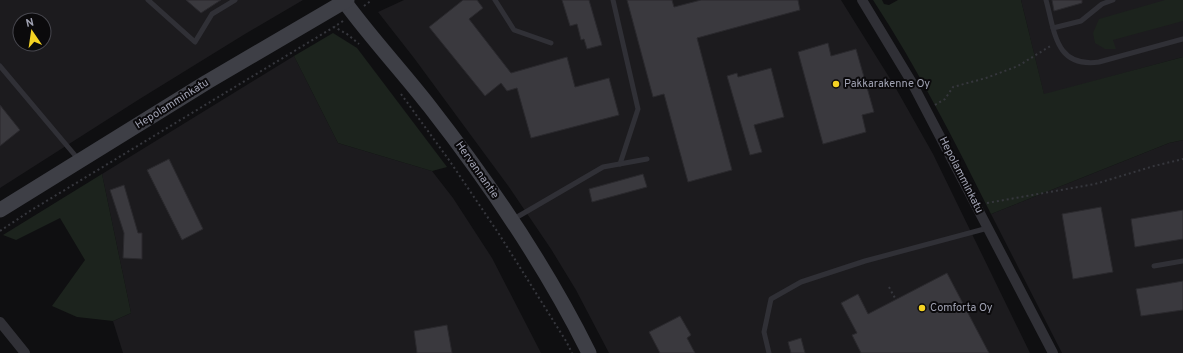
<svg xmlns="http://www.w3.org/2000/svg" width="1183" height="353" font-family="Overpass,sans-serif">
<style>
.built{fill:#1c1b1e;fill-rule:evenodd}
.green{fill:#1c231d}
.building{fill:#3a393e;stroke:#2a292d}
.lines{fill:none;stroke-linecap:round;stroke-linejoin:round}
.path{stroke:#36373d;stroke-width:2;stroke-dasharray:2 3;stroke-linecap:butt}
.lane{stroke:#303036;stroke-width:5}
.street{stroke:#303036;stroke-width:10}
.secondary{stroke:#3e3f46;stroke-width:15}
.poi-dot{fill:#f4d223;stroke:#0b0a0c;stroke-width:1.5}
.labels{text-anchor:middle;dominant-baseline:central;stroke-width:4;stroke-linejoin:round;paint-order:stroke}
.poi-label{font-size:11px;fill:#a0a2b2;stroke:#0b0a0c;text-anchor:start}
.street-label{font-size:11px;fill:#a0a2b2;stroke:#0b0a0c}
</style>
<rect width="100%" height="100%" fill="#0f0f11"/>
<!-- built -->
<g class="built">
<path d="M 0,0 L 303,0 L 245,34 L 138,100 L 0,188 ZM 20,20 L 44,20 L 44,44 L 20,44 Z"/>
<polygon points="404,0 841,0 894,85 933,154 1030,353 609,353 576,290 551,249 509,187 414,58 378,12"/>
<polygon points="1021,0 1183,0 1183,57 1044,95"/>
<polygon points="294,56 338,143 432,171 453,198 492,258 541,353 123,353 113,321 131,313 102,174"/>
<polygon points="1183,140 1183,353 1062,353 991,214 1169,143"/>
</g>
<!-- green -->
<g class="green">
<path d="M 873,0 L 882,0 L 884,4 L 889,5 L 898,0 L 1021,0 L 1044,94 L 1183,57 L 1183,140 L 1169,143 L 991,214 C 955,142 917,67 873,0 Z"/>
<polygon points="1165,0 1183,0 1183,21 1113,40 1116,49 1105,49 1095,43 1093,33 1099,19"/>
<polygon points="333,33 357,48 447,167 432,171 338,143 294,56"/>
<polygon points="102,174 131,313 113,321 77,317 52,306 85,260 60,218 16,240 3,235"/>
</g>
<!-- building -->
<g class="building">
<polygon points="186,0 221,0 201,13"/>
<polygon points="463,0 477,0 483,8 469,19 511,73 567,57 575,87 609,78 619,115 531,138 517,88 507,91 501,83 485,96 429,27"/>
<polygon points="562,0 589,0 602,45 587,49 584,39 581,40 577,24 570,26"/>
<polygon points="627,0 672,0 674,7 701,0 798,0 800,10 697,38 732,170 688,182 664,94 653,97"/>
<polygon points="1052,0 1082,0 1082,3 1054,11"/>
<polygon points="828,43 831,56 856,49 874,112 862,115 866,132 823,144 798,52"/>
<polygon points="771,68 784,117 754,125 762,152 750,155 727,76 737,73 738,77"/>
<polygon points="0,105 20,130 0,146"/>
<polygon points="169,159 203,229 182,240 147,170"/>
<polygon points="643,174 647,187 592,202 589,189"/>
<polygon points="124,185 138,233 142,233 142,259 123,258 124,233 110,190"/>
<polygon points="1101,207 1113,272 1073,279 1062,214"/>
<polygon points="1183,210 1183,239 1135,247 1131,219"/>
<polygon points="947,273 989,353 861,353 852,335 857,333 841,303 858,294 868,314"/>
<polygon points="1183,281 1183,310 1141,316 1136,289"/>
<polygon points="680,316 691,335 687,338 695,353 660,353 649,332"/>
<polygon points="447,325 452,353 417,353 414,331"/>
<polygon points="801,338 805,353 791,353 788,342"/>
</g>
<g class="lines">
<!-- path -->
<g class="path">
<polyline points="364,6 372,0"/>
<polyline points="343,21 334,27 347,34 359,44"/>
<polyline points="401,94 449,160 499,234 566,341 572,353"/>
<polyline points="935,105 945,99 953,87 986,78 1018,66 1052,45"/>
<polyline points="987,203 1095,184 1154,166 1183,159"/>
<polyline points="0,231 30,211 334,27"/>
<polyline points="889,287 896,300"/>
</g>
<!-- lane -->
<g class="lane">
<polyline points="148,0 195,42 212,14 235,0"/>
<polyline points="495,0 514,30 551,43"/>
<polyline points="613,0 638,109 620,164"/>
<path d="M 1046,0 C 1055,32 1055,68 1099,62 L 1183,39"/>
<polyline points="1053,28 1081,21 1102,4 1113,0"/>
<polyline points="0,66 79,160"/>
<polyline points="512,220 603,167 647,159"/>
<polyline points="1154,266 1183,261"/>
<polyline points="769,353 764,332 771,299 801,282 865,261 988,228"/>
</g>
<!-- street -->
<g class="street">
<polyline points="862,0 911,81 1053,353"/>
<polyline points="0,322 25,353"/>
</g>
<!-- secondary -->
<g class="secondary">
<path d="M 344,1 C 371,38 402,71 430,107 C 490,184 546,266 589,353"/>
<polyline points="0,210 207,82 347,0"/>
</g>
</g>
<!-- markers -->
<g class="poi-dot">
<circle cx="836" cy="84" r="4"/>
<circle cx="922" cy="308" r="4"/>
</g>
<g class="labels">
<!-- poi labels -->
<g class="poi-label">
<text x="844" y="84">Pakkarakenne Oy</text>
<text x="930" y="308">Comforta Oy</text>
</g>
<!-- street labels -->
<g class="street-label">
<text transform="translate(172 104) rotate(-32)">Hepolamminkatu</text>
<text transform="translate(477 170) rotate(55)">Hervannantie</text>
<text transform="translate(961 175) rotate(63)">Hepolamminkatu</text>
</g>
</g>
<!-- north arrow -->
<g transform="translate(32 32) rotate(347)"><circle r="19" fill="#0b0a0c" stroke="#47474e"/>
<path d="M0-3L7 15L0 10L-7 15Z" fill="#f4d223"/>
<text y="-6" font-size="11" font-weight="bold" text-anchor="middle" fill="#a0a2b2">N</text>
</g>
</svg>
